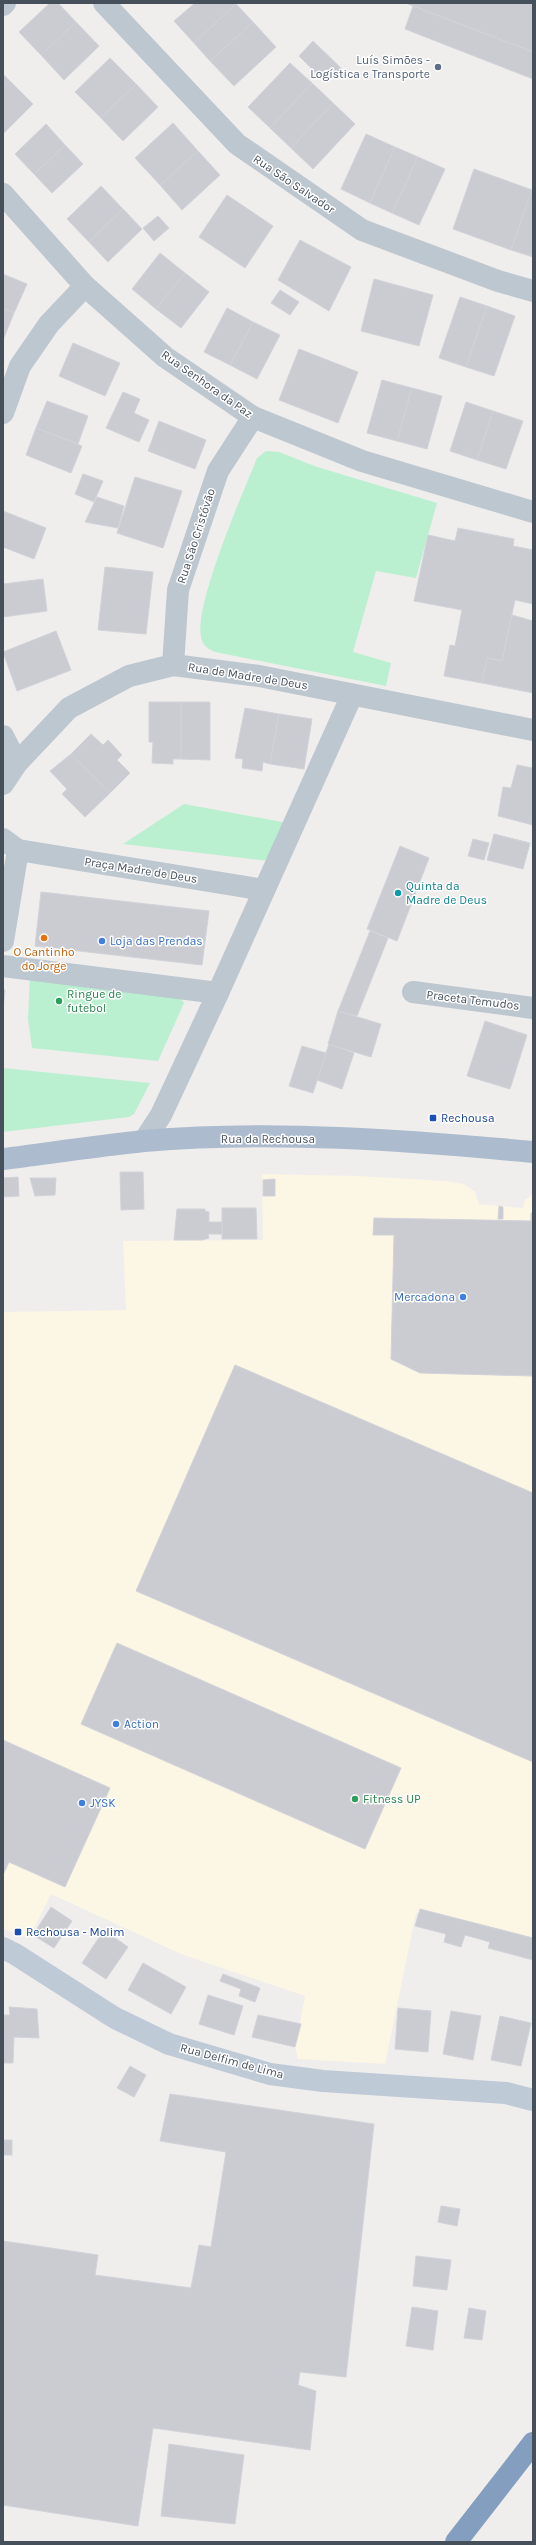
<svg xmlns="http://www.w3.org/2000/svg" width="536" height="2545" font-family="Karla,sans-serif">
<style>
.commercial{fill:#fcf6e5}
.green{fill:#baf0d0}
.building{fill:#caccd2;stroke:#d1d3d9}
.lines{fill:none;stroke-linecap:round;stroke-linejoin:round}
.street{stroke:#bdc7d0;stroke-width:22}
.secondary{stroke:#bfcad7;stroke-width:22}
.primary{stroke:#acbcce;stroke-width:22}
.highway{stroke:#839ebe;stroke-width:22}
.service-dot{fill:#5c6f8a;stroke:#fff;stroke-width:1.5}
.culture-dot{fill:#0f9aa8;stroke:#fff;stroke-width:1.5}
.food-dot{fill:#e8710a;stroke:#fff;stroke-width:1.5}
.shop-dot{fill:#3f7fe0;stroke:#fff;stroke-width:1.5}
.leisure-dot{fill:#2e9e5b;stroke:#fff;stroke-width:1.5}
.transit-dot{fill:#1a4fb4;stroke:#fff;stroke-width:1.5}
.labels{text-anchor:middle;dominant-baseline:central;stroke-width:3;stroke-linejoin:round;paint-order:stroke}
.service-label{font-size:12px;fill:#4e5e75;stroke:#fff;text-anchor:end}
.street-label{font-size:12px;fill:#45505b;stroke:#fff}
.culture-label{font-size:12px;fill:#0d838f;stroke:#fff;text-anchor:start}
.shop-label{font-size:12px;fill:#366cbe;stroke:#fff;text-anchor:start}
.food-label{font-size:12px;fill:#c56008;stroke:#fff}
.leisure-label{font-size:12px;fill:#27864d;stroke:#fff;text-anchor:start}
.transit-label{font-size:12px;fill:#164399;stroke:#fff;text-anchor:start}
</style>
<rect width="100%" height="100%" fill="#f0eded"/>
<!-- commercial -->
<polygon class="commercial" points="262,1174 359,1176 446,1181 464,1184 475,1192 479,1204 523,1208 525,1200 533,1194 533,1940 416,1913 385,2064 298,2059 295,2047 305,1996 181,1954 51,1894 29,1938 3,1929 3,1312 126,1310 123,1241 263,1240"/>
<!-- green -->
<g class="green">
<path d="M 266,451 L 279,452 L 317,467 L 437,503 L 416,578 L 376,571 L 353,652 L 391,663 L 386,686 L 215,652 C 208,649 202,645 201,637 C 194,604 243,493 257,458 Z"/>
<polygon points="184,804 288,823 270,861 123,844"/>
<polygon points="30,975 181,999 184,1003 158,1061 32,1048 28,1019"/>
<polygon points="3,1068 150,1083 134,1114 129,1117 3,1132"/>
</g>
<!-- building -->
<g class="building">
<polygon points="50,3 58,3 76,22 41,55 19,32"/>
<polygon points="195,3 236,3 236,4 194,43 174,21"/>
<polygon points="406,3 533,3 533,52 413,6"/>
<polygon points="236,4 253,22 210,61 194,43"/>
<polygon points="413,6 533,52 533,79 405,29"/>
<polygon points="76,22 99,46 64,80 41,55"/>
<polygon points="253,22 276,47 234,86 210,61"/>
<polygon points="313,41 342,69 335,77 326,69 319,76 299,56"/>
<polygon points="110,58 136,84 101,118 75,92"/>
<polygon points="290,63 312,83 270,128 248,107"/>
<polygon points="3,74 10,81 3,88"/>
<polygon points="10,81 33,104 3,134 3,88"/>
<polygon points="312,83 333,103 291,148 270,128"/>
<polygon points="136,84 158,107 123,141 101,118"/>
<polygon points="333,103 355,124 313,169 291,148"/>
<polygon points="173,123 198,151 160,185 135,158"/>
<polygon points="46,124 65,145 34,174 15,154"/>
<polygon points="366,134 395,147 370,203 341,189"/>
<polygon points="65,145 83,164 52,193 34,174"/>
<polygon points="395,147 418,157 392,213 370,203"/>
<polygon points="198,151 220,175 182,210 160,185"/>
<polygon points="418,157 445,169 419,225 392,213"/>
<polygon points="474,169 532,190 511,250 453,229"/>
<polygon points="101,186 123,209 89,242 67,219"/>
<polygon points="532,190 533,190 533,257 511,250"/>
<polygon points="227,195 273,226 245,268 199,237"/>
<polygon points="123,209 142,229 108,262 89,242"/>
<polygon points="158,216 169,228 154,241 143,228"/>
<polygon points="300,240 351,267 329,311 278,280"/>
<polygon points="160,253 185,273 156,309 132,289"/>
<polygon points="185,273 209,292 181,328 156,309"/>
<polygon points="3,274 27,284 14,313 3,308"/>
<polygon points="374,279 433,295 419,346 361,331"/>
<polygon points="280,290 299,302 290,315 271,303"/>
<polygon points="460,297 487,306 466,367 439,358"/>
<polygon points="487,306 515,316 494,376 466,367"/>
<polygon points="3,308 14,313 3,340"/>
<polygon points="227,308 253,322 230,365 204,352"/>
<polygon points="253,322 280,335 257,379 230,365"/>
<polygon points="73,343 120,363 105,396 59,376"/>
<polygon points="299,349 358,372 338,423 279,400"/>
<polygon points="382,380 412,388 397,441 367,433"/>
<polygon points="412,388 442,396 427,449 397,441"/>
<polygon points="123,392 140,399 134,413 149,420 139,442 106,428"/>
<polygon points="47,401 88,416 78,444 36,428"/>
<polygon points="466,402 493,411 477,460 450,451"/>
<polygon points="493,411 523,421 506,469 477,460"/>
<polygon points="159,421 206,440 195,469 148,451"/>
<polygon points="36,428 82,446 71,473 26,455"/>
<polygon points="83,474 103,481 94,502 75,494"/>
<polygon points="135,477 182,491 163,548 117,533"/>
<polygon points="97,497 124,506 118,528 85,522"/>
<polygon points="3,511 46,528 34,559 3,547"/>
<polygon points="458,528 514,539 513,546 533,550 533,604 515,600 502,661 487,658 482,683 444,676 450,645 455,646 462,610 414,601 428,535 455,541"/>
<polygon points="105,567 153,572 146,634 98,630"/>
<polygon points="43,579 47,611 3,617 3,584"/>
<polygon points="512,615 533,621 533,693 482,683 487,658 502,661"/>
<polygon points="56,631 71,670 17,691 3,652"/>
<polygon points="149,702 181,702 181,759 173,759 173,764 152,763 153,742 149,742"/>
<polygon points="181,702 210,702 210,760 181,759"/>
<polygon points="245,708 279,714 270,764 263,762 262,771 242,768 243,759 235,758"/>
<polygon points="279,714 312,719 304,769 270,764"/>
<polygon points="91,734 103,745 108,740 122,755 117,760 130,773 110,793 71,754"/>
<polygon points="71,754 110,793 85,817 62,794 67,789 50,771"/>
<polygon points="517,765 533,768 533,825 498,816 503,787 511,788"/>
<polygon points="494,834 530,843 523,869 487,860"/>
<polygon points="473,839 489,843 484,860 468,856"/>
<polygon points="400,846 429,858 397,941 367,929"/>
<polygon points="41,892 209,911 202,965 35,946"/>
<polygon points="370,931 388,938 357,1016 338,1011"/>
<polygon points="3,990 5,990 3,1009"/>
<polygon points="338,1011 381,1024 371,1057 328,1044"/>
<polygon points="485,1021 527,1035 510,1089 467,1076"/>
<polygon points="329,1044 354,1053 342,1089 317,1080"/>
<polygon points="302,1046 326,1053 313,1093 289,1086"/>
<polygon points="120,1172 143,1172 144,1209 121,1210"/>
<polygon points="18,1177 19,1196 3,1197 3,1178"/>
<polygon points="30,1178 56,1178 55,1195 35,1196"/>
<polygon points="275,1179 275,1196 263,1196 263,1180"/>
<polygon points="499,1206 503,1207 503,1219 498,1219"/>
<polygon points="222,1208 256,1208 257,1239 222,1239"/>
<polygon points="177,1209 205,1209 205,1211 209,1212 209,1222 222,1222 222,1234 208,1234 209,1238 202,1240 174,1240"/>
<polygon points="531,1213 533,1213 533,1376 420,1373 391,1359 394,1235 373,1235 374,1218 531,1221"/>
<polygon points="235,1365 533,1493 533,1762 136,1591"/>
<polygon points="117,1643 401,1768 365,1849 81,1724"/>
<polygon points="3,1740 110,1788 65,1887 9,1862 3,1875"/>
<polygon points="51,1907 72,1921 54,1948 33,1935"/>
<polygon points="420,1909 533,1938 533,1960 488,1948 490,1942 465,1935 461,1947 444,1942 446,1934 415,1926"/>
<polygon points="104,1930 128,1947 106,1979 82,1963"/>
<polygon points="143,1963 186,1987 171,2014 128,1990"/>
<polygon points="223,1974 260,1988 255,2002 239,1996 241,1989 220,1981"/>
<polygon points="208,1995 243,2006 234,2035 199,2024"/>
<polygon points="9,2007 37,2009 39,2038 14,2037 13,2063 3,2063 3,2015 10,2015"/>
<polygon points="398,2008 431,2011 428,2052 395,2049"/>
<polygon points="451,2011 481,2016 473,2060 443,2054"/>
<polygon points="258,2015 301,2024 295,2047 252,2037"/>
<polygon points="500,2016 531,2023 521,2066 491,2060"/>
<polygon points="130,2066 146,2075 134,2097 117,2088"/>
<polygon points="170,2094 374,2124 346,2377 300,2372 298,2385 316,2391 310,2450 153,2428 138,2526 3,2505 3,2241 98,2255 95,2275 191,2288 199,2245 211,2247 226,2152 160,2141"/>
<rect x="3" y="2140" width="9" height="15"/>
<polygon points="441,2206 460,2209 457,2226 438,2222"/>
<polygon points="416,2256 451,2260 447,2290 413,2286"/>
<polygon points="412,2307 438,2311 433,2350 406,2346"/>
<polygon points="469,2308 486,2311 482,2340 464,2338"/>
<polygon points="169,2444 244,2455 235,2524 161,2516"/>
</g>
<g class="lines">
<!-- street -->
<g class="street">
<polyline points="104,3 237,144 362,230 498,281 533,291"/>
<polyline points="3,5 5,3"/>
<polyline points="3,194 85,286 165,357 253,417 362,461 533,512"/>
<polyline points="3,413 20,366 49,324 85,286"/>
<polyline points="173,665 178,590 218,471 253,417"/>
<polyline points="3,736 17,763"/>
<polyline points="3,784 17,763 69,708 129,676 173,665 259,676 533,730"/>
<polyline points="3,839 18,850 264,890"/>
<polyline points="3,941 18,850"/>
<polyline points="3,966 218,993"/>
<polyline points="413,992 533,1008"/>
<polyline points="144,1141 161,1115 218,993 352,695"/>
</g>
<!-- secondary -->
<polyline class="secondary" points="3,1948 15,1954 115,2018 169,2044 270,2074 323,2081 506,2093 533,2100"/>
<!-- primary -->
<path class="primary" d="M 3,1159 C 50,1153 97,1146 144,1141 C 273,1130 405,1140 533,1152"/>
<!-- highway -->
<polyline class="highway" points="456,2542 533,2443"/>
</g>
<!-- markers -->
<circle class="service-dot" cx="438" cy="67" r="4"/>
<circle class="culture-dot" cx="398" cy="893" r="4"/>
<circle class="food-dot" cx="44" cy="938" r="4"/>
<g class="shop-dot">
<circle cx="102" cy="941" r="4"/>
<circle cx="463" cy="1297" r="4"/>
<circle cx="116" cy="1724" r="4"/>
<circle cx="82" cy="1803" r="4"/>
</g>
<g class="leisure-dot">
<circle cx="59" cy="1001" r="4"/>
<circle cx="355" cy="1799" r="4"/>
</g>
<g class="transit-dot">
<rect x="429" y="1114" width="8" height="8" rx="2"/>
<rect x="14" y="1928" width="8" height="8" rx="2"/>
</g>
<g class="labels">
<!-- service labels -->
<g class="service-label">
<text x="430" y="60">Luís Simões -<tspan x="430" dy="14">Logística e Transporte</tspan></text>
</g>
<!-- street labels -->
<g class="street-label">
<text transform="translate(294 184) rotate(34)">Rua São Salvador</text>
<text transform="translate(207 384) rotate(35)">Rua Senhora da Paz</text>
<text transform="translate(196 536) rotate(-72)">Rua São Cristóvão</text>
<text transform="translate(248 676) rotate(9)">Rua de Madre de Deus</text>
<text transform="translate(141 870) rotate(9)">Praça Madre de Deus</text>
<text transform="translate(473 1000) rotate(7)">Praceta Temudos</text>
<text x="268" y="1139">Rua da Rechousa</text>
<text transform="translate(232 2061) rotate(15)">Rua Delfim de Lima</text>
</g>
<!-- culture labels -->
<g class="culture-label">
<text x="406" y="886">Quinta da<tspan x="406" dy="14">Madre de Deus</tspan></text>
</g>
<!-- shop labels -->
<g class="shop-label">
<text x="110" y="941">Loja das Prendas</text>
<text x="455" y="1297" text-anchor="end">Mercadona</text>
<text x="124" y="1724">Action</text>
<text x="90" y="1803">JYSK</text>
</g>
<!-- food labels -->
<g class="food-label">
<text x="44" y="952">O Cantinho<tspan x="44" dy="14">do Jorge</tspan></text>
</g>
<!-- leisure labels -->
<g class="leisure-label">
<text x="67" y="994">Ringue de<tspan x="67" dy="14">futebol</tspan></text>
<text x="363" y="1799">Fitness UP</text>
</g>
<!-- transit labels -->
<g class="transit-label">
<text x="441" y="1118">Rechousa</text>
<text x="26" y="1932">Rechousa - Molim</text>
</g>
</g>
<!-- border -->
<rect width="536" height="2545" fill="none" stroke="#45505b" stroke-width="8"/>
</svg>
